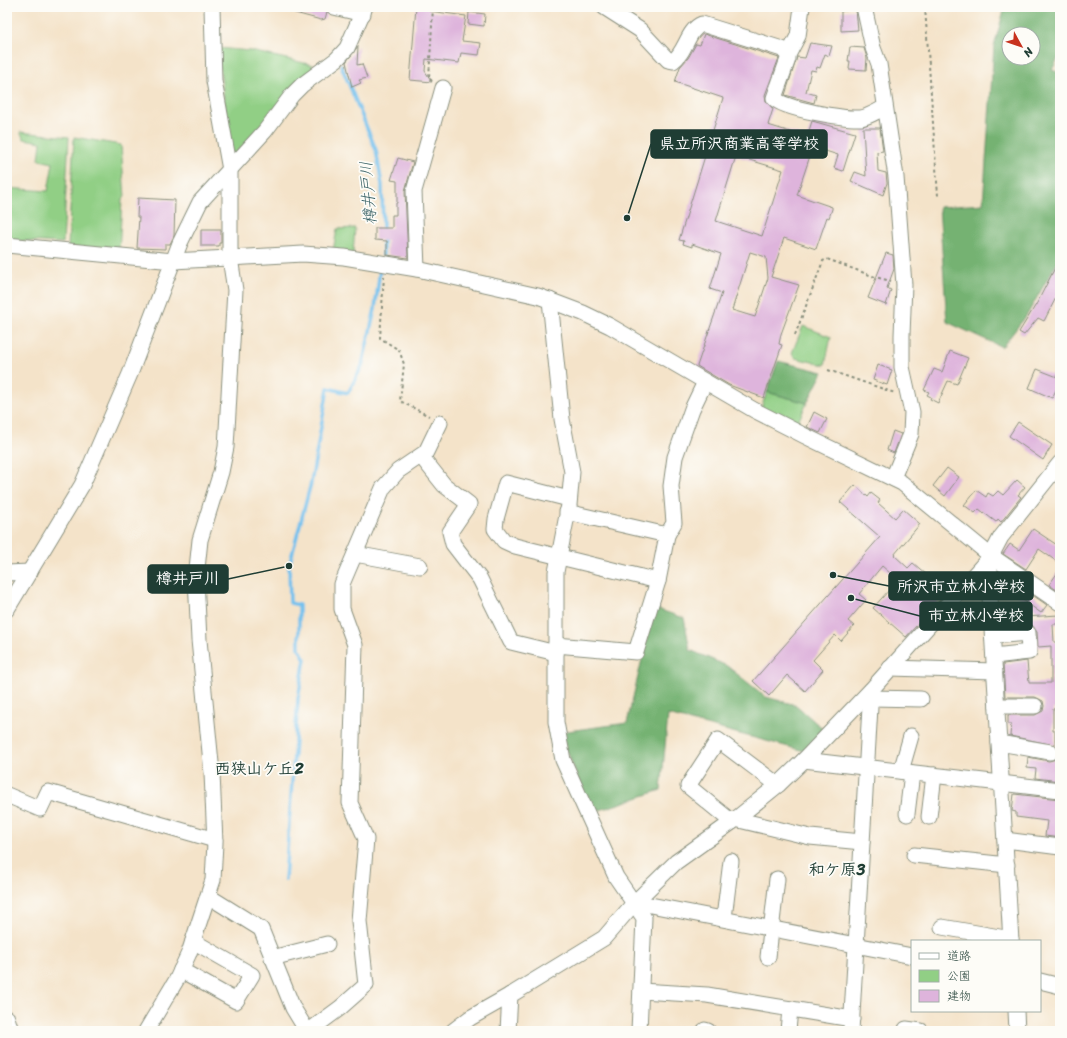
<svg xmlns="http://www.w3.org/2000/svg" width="1067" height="1038" font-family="Sriracha,'Klee One',sans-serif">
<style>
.green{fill:#91cf85;stroke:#58865c}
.forest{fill:#74b272;stroke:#4a7853;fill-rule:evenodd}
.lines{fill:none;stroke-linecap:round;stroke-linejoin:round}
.stream{stroke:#75c1ee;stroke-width:3.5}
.building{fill:#deb4dc;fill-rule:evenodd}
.minor-casing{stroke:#8a907e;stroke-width:17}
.path{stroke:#8a907e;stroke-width:2;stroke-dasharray:3 3;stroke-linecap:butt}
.minor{stroke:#fff;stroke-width:15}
.labels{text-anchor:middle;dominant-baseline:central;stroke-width:3.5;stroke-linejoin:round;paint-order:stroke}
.water-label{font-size:16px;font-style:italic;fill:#345e62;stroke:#fdfcf7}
.neighbourhood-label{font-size:16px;font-weight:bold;fill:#1f3d34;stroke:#fdfcf7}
.leader{fill:none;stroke:#1f3d34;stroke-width:1.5}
.callout-dot{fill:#1f3d34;stroke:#fdfcf7;stroke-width:1.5}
.callout{fill:#1f3d34;stroke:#1f3d34;stroke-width:1.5}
.callout-label{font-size:16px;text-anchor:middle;font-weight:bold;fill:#fff}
</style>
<rect width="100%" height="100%" fill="#fdfcf7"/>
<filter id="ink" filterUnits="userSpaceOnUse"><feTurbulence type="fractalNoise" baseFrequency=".025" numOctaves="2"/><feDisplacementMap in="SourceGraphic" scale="8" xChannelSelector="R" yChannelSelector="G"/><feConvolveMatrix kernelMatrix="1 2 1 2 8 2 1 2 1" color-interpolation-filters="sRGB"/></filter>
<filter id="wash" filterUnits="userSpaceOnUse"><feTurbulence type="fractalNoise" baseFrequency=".012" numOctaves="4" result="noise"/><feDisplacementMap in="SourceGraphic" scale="16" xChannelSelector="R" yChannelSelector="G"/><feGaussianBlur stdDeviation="0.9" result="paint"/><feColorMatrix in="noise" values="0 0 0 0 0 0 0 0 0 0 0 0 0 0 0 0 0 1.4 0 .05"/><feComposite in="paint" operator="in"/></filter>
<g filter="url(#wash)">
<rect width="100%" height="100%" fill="#f4e3c9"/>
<!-- green -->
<g class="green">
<polygon points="217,48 251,51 313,65 312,71 256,135 232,156"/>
<polygon points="20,132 69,137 63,243 7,240 7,188 48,191 53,163 39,160 41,142 24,139"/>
<polygon points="74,137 121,145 125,197 122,200 119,253 68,247"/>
<polygon points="355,228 353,254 333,251 337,229"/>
<polygon points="803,326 831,337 825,365 795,358 792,353"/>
<polygon points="767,392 807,403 796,426 761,408"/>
</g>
<!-- forest -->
<g class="forest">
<path d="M 1005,7 L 1060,7 L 1060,55 L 1052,70 L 1060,73 L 1060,257 L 1027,315 L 1002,347 L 947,322 L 939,207 L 983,204 L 994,46 ZM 1009,34 L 1033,34 L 1033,58 L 1009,58 Z"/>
<polygon points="778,361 823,372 807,403 767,392"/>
<polygon points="654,608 684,618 690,650 727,666 766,697 796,705 824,730 804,751 668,715 661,790 591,813 560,732 627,723"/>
</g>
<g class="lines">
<!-- stream -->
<g class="stream">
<polyline points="341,65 376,150 382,185 383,231"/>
<polyline points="383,237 383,255"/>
<polyline points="285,879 298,699 305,659 299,648 299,605 290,603 289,566 311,483 328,388 348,393 362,366 375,309 380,269"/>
</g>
</g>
<g id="blocks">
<!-- building -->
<g class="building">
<polygon points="285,7 325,7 327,12 325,19 321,20 284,10"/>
<polygon points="416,7 430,7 429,11 466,16 462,41 481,43 479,55 461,53 459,63 426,59 425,71 432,82 410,80"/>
<polygon points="856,10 858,30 841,31 841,11"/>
<polygon points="469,12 485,14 484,26 468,24"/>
<path d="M 704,34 L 779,58 L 765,95 L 766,101 L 773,109 L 768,125 L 807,137 L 812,121 L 855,133 L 843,171 L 834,168 L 838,155 L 813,147 L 797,195 L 832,207 L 832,209 L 829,218 L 827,217 L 816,249 L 784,238 L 771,277 L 799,285 L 781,334 L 779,344 L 782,345 L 764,398 L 729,385 L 697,366 L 722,293 L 710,289 L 721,254 L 692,244 L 692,247 L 683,244 L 684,241 L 679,240 L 723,98 L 675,82 L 680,67 L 688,58 L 696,44 L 700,45 ZM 736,156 L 783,170 L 762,236 L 716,221 ZM 750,252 L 766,257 L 768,278 L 755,317 L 732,310 Z"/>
<polygon points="810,43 832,46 829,56 825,54 820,68 817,67 816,71 811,70 806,92 816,95 814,103 785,95 797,57 805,58"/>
<polygon points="358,46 357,65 362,64 367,78 359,80 361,83 352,87 346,62"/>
<polygon points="850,47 864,48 867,58 866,70 849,69 850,61 848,61"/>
<polygon points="863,128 880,128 883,151 877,152 878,171 886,173 887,183 883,195 851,181 855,172 866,176"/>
<polygon points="398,158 413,162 405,191 408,258 387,255 387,241 375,240 375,228 392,228 392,215 396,215 396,203 397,203 397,181 391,180"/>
<polygon points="138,198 175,200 174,236 170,244 165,244 165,249 137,248 139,217 137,217"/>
<polygon points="201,230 221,230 221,243 219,243 219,246 201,246"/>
<polygon points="886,253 893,255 894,269 887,288 891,290 886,305 868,298"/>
<polygon points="1060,258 1060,290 1044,321 1038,318 1024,335 1019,332 1037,303"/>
<polygon points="950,351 968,358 957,384 948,381 938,403 930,399 931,397 927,395 929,392 924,390 934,369 942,372"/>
<polygon points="878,365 892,370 887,385 873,380"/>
<polygon points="1037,369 1060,378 1060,389 1057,388 1052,398 1029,388"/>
<polygon points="814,412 827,419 820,433 807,427"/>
<polygon points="1018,422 1052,445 1043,460 1009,436"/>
<polygon points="893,431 901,434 894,453 887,450"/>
<polygon points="947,468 959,477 945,496 933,486"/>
<polygon points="1017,480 1025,487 1018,495 1021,497 1001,522 998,519 996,522 979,509 975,513 964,505 976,490 986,497 988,493 993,496 998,491 1003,495"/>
<polygon points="855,485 868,497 871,493 880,500 878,503 895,518 903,509 920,524 894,555 908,568 913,563 947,592 906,637 873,608 898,580 882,566 859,594 866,600 848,621 854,626 841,641 835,635 813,660 823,670 805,691 787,675 769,696 753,681 880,537 840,502"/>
<polygon points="1033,529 1060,547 1060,554 1056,561 1039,549 1026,569 1003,554 1010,544 1019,550"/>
<polygon points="1060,569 1060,592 1049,585"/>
<polygon points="1021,587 1047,605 1041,613 1016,595"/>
<polygon points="1059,615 1059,624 1053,624 1054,642 1060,642 1060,708 1053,709 1053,731 1055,731 1055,745 1010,736 1011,724 1008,724 1008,715 1035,715 1043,711 1044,706 1043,701 1035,697 1005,697 1003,664 1027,661 1029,683 1051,683 1051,646 1038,647 1037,632 1032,625 1008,626 1008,618"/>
<polygon points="1028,757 1049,761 1060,758 1060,781 1035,778 1036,769 1027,768"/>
<polygon points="1014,794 1060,799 1060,838 1045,836 1047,821 1016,817 1016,812 1012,811"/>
</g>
</g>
</g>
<g filter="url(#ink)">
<use href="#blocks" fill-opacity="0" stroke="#8a907e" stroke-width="1"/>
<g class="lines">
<!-- minor casing -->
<g class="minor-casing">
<g id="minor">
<polyline points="334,7 363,14"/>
<path d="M 604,7 L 640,30 L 668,60 L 673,61 C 686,52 687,30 702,24 L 782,49 L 788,55 L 788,59 L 774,98 C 782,109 846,119 861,118 C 868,117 877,111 884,108"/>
<polyline points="864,7 873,48 879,64 896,177 904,285 902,335 902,367 912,412 911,434 893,478"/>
<polyline points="788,55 798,36 802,7"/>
<polyline points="7,245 173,261 303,254 344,257 417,269 538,296 583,313 610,326 754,410 805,436 902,483 991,556 1060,603"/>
<polyline points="417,269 414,191 443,88"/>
<polyline points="550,300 562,419 572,472 569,505 556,572 556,722 563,760 616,877 644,918 639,1031"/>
<polyline points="421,456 444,485 469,504 450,532 453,544 480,579 511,642 556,653"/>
<polyline points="569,499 506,483 496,519 495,529 504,541 515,546 658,581"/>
<polyline points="567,512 667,535 674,523 671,486 675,457 692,409 705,382"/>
<polyline points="355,554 420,566"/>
<polyline points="991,556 989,580 1011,941"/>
<polyline points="7,573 30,572"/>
<polyline points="7,609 82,485 130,374 180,243 200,202 265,131 292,95 302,85 337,59 347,48 365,7"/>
<polyline points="993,636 1028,633 1029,652 994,656"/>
<polyline points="556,645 636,652 658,581 667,535"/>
<polyline points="890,668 995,671"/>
<polyline points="871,698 921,699"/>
<polyline points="997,706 1035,706"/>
<polyline points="999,743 1050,752"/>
<polyline points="804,760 1060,790"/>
<polyline points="901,771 911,736"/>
<polyline points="7,795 40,809 48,792 215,840"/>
<polyline points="907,814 912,773"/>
<polyline points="929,817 934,775"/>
<polyline points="735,819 810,837 862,842"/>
<polyline points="732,822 688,786 718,740 778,785"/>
<polyline points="1005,840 1060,847"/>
<polyline points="914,855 1007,865"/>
<polyline points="208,896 261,929 293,1008 307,1031"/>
<polyline points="635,902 912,956"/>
<polyline points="724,918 731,861"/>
<polyline points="942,927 1011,939"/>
<polyline points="768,957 777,879"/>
<polyline points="272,958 327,944"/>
<polyline points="181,970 236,1001 252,975 193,941"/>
<polyline points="1040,981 1060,986"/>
<polyline points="641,991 707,995 852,1019"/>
<polyline points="1016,1011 1017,1031"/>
<polyline points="7,1018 11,1031"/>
<polyline points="906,1029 921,1031"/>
<polyline points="705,1030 708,1031"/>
<polyline points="146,1031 177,979 189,953 213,880 215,843 212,773 199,640 196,578 200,540 221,472 226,447 235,290 230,258 230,170 214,81 212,7"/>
<polyline points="309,1031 340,1008 366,985 359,921 366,839 350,803 355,645 342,609 342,584 383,488 398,471 426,452 440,423"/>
<polyline points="453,1031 470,1018 514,993 604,938 635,902 676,862 732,822 778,785 804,760 871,690 991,556 1001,537 1060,463"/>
<polyline points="508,1031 510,995"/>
<polyline points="788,1031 790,1009"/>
<polyline points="851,1031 871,690"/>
</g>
</g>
<!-- path -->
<g class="path">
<polyline points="925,7 938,196"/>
<polyline points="432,81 429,78 433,7"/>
<polyline points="384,276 380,338 399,350 404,364 400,401 429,416"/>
<polyline points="795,335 823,261 827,259 875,277 891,281"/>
<polyline points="828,370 895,393"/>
</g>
<!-- minor -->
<use href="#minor" class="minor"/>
</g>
</g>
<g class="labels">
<!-- water labels -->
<g class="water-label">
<text transform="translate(368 193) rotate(-94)">樽井戸川</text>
</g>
<!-- neighbourhood labels -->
<g class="neighbourhood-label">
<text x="259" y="768">西狭山ケ丘2</text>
<text x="837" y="869">和ケ原3</text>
</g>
</g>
<!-- callouts -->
<path class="leader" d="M627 218L651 144M289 566L228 579M833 575L889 586M851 598L920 616"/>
<g class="callout-dot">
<circle cx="627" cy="218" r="4"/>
<circle cx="289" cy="566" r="4"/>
<circle cx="833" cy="575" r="4"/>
<circle cx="851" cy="598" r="4"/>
</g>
<g class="callout">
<rect x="651" y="130" width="176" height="28" rx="4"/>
<rect x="148" y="565" width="80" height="28" rx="4"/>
<rect x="889" y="572" width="144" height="28" rx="4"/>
<rect x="920" y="602" width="112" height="28" rx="4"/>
</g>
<g class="callout-label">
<text x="739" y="149">県立所沢商業高等学校</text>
<text x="188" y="584">樽井戸川</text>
<text x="961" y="592">所沢市立林小学校</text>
<text x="976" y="621">市立林小学校</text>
</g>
<!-- margin -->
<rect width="1067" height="1038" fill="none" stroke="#fdfcf7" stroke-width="24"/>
<!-- legend -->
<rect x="911" y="940" width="130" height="72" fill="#fdfcf7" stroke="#a4b0a9"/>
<rect x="919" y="953" width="20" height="6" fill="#ffffff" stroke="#a4b0a9"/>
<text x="947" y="960" font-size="12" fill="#1f3d34">道路</text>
<rect x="919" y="970" width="20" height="12" fill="#91cf85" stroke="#a4b0a9"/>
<text x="947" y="980" font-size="12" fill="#1f3d34">公園</text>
<rect x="919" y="990" width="20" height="12" fill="#deb4dc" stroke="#a4b0a9"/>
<text x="947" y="1000" font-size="12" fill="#1f3d34">建物</text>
<!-- north arrow -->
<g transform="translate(1021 46) rotate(130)"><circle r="19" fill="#fdfcf7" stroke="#a4b0a9"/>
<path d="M0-3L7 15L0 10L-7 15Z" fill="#c8321e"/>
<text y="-6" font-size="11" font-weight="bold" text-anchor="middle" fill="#1f3d34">N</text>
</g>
</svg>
